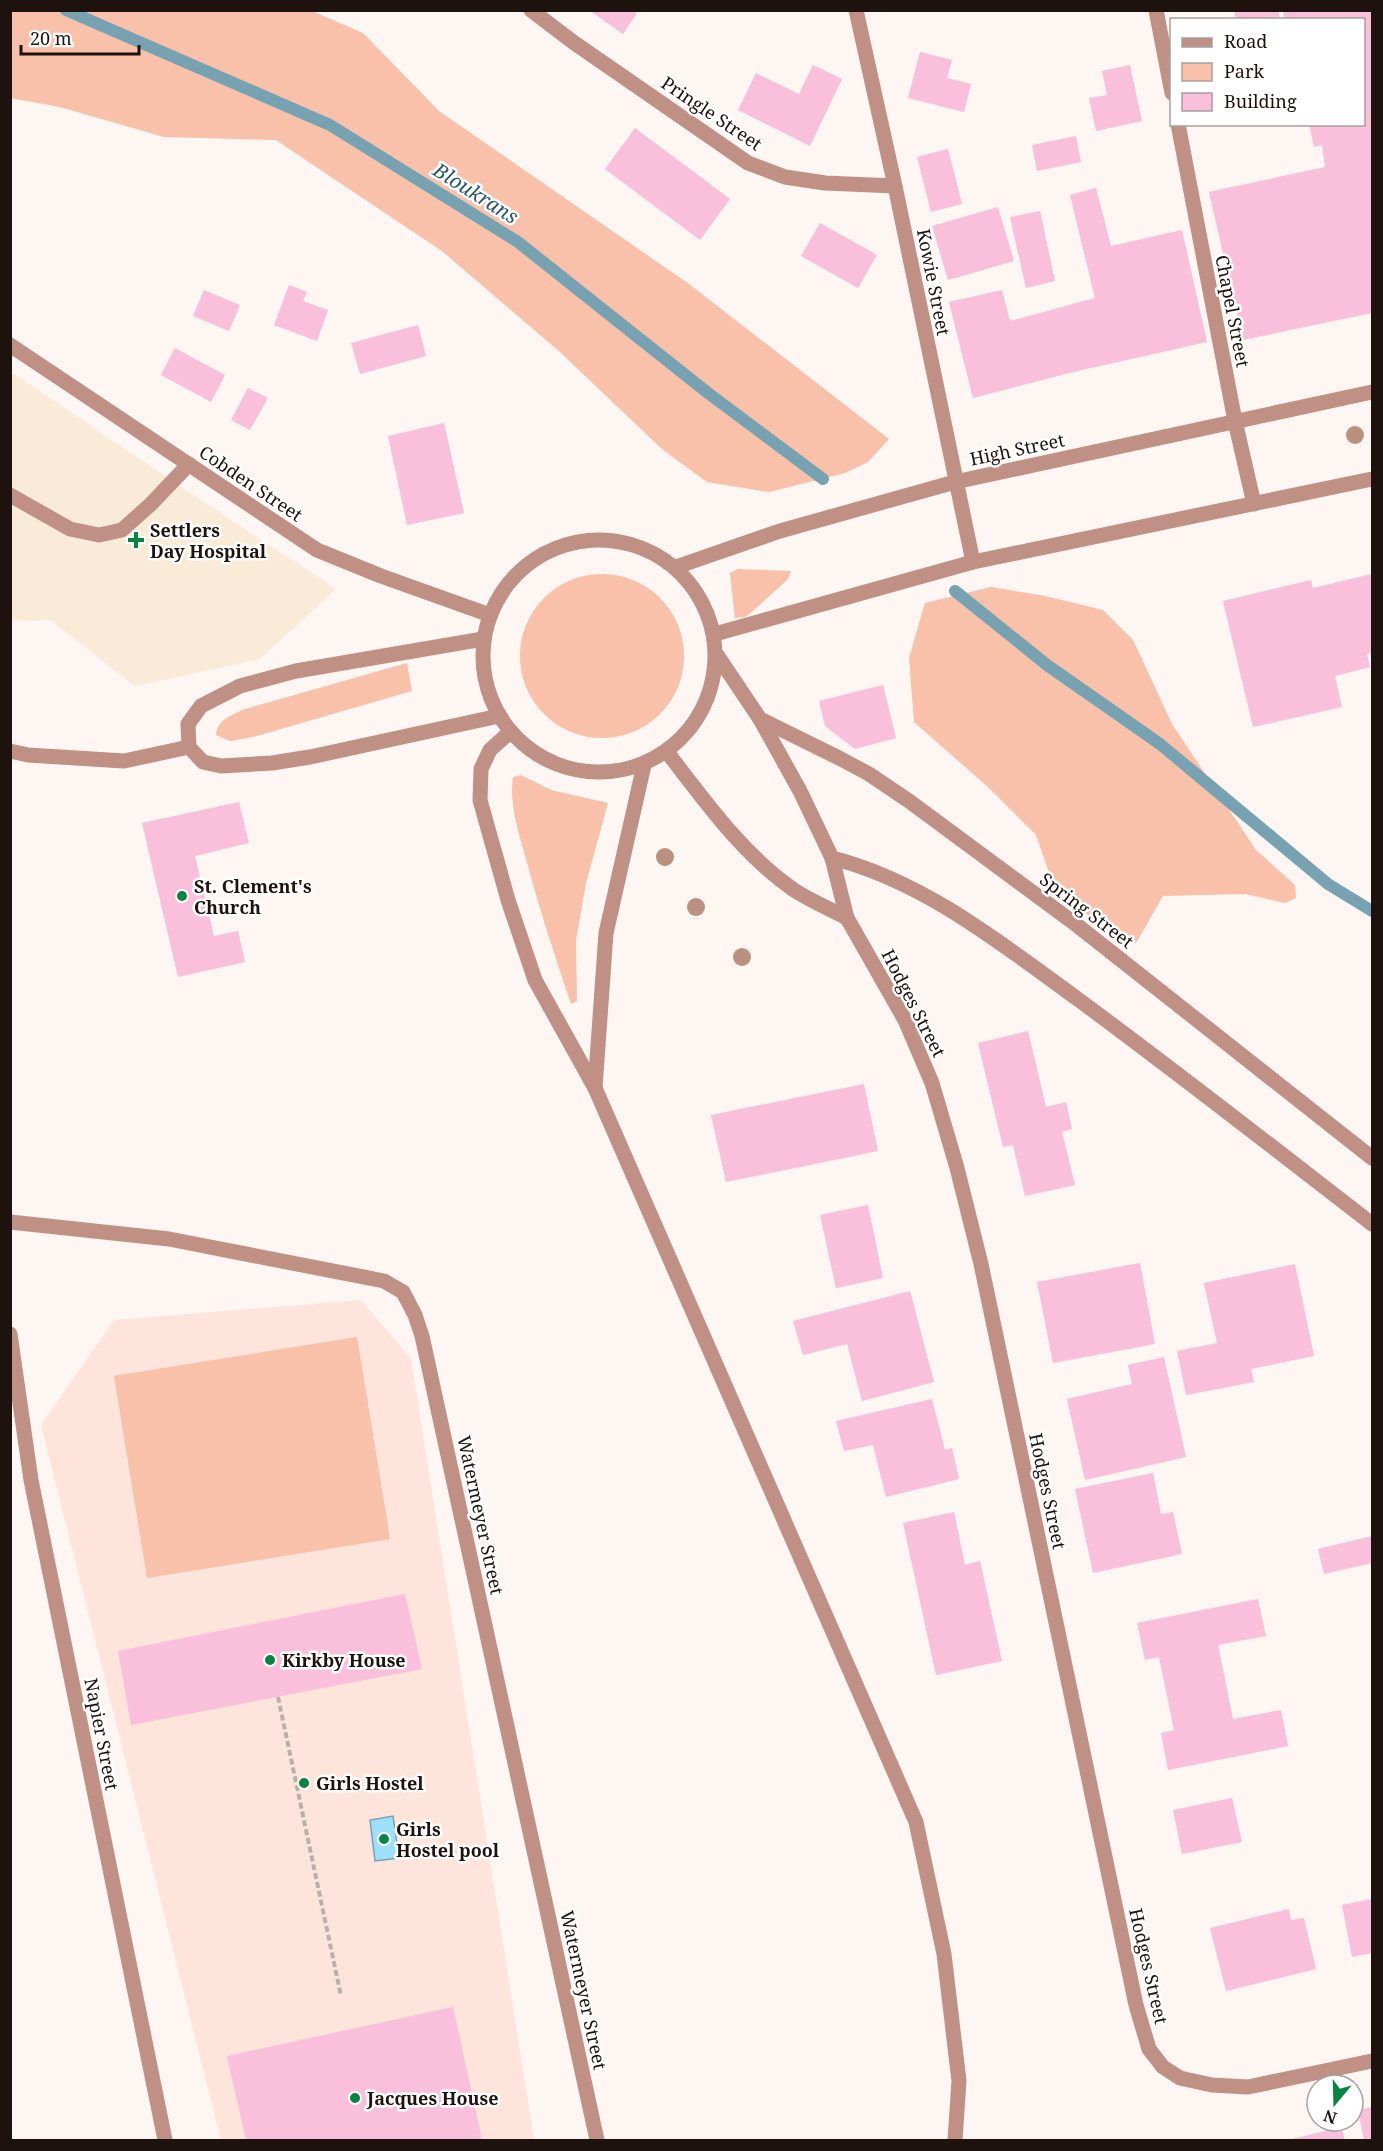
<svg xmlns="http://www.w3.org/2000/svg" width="1383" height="2151" font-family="'Noto Serif',serif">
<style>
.built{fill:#fee4da}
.medical{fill:#f9ebd8}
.green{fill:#f9c0aa}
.water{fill:#9edff9;stroke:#77a2b2;stroke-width:1.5}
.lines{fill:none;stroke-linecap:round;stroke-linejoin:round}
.stream{stroke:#77a2b2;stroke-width:12}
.building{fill:#f9bfdb}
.path{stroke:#b8b0ac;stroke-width:4;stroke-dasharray:6 3;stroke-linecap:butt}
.service{stroke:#c09085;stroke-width:15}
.minor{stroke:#c09085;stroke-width:15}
.tertiary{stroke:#c09085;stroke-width:15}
.tree{fill:#ba907f}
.poi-dot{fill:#068540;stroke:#fff;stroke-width:2}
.labels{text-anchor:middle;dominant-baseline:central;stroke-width:5;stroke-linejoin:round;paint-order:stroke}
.street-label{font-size:18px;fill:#1d120d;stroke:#fff}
.poi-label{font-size:18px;font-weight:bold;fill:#1d120d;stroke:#fff;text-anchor:start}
.water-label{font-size:20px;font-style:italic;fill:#25596b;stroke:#fff}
</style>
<rect width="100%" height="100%" fill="#fdf6f3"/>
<!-- built -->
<polygon class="built" points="361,1300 411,1359 534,2140 221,2140 41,1425 114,1320"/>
<!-- medical -->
<polygon class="medical" points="10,371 187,491 336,589 260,659 135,686 50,620 11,621"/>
<!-- green -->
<g class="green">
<polygon points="10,11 312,11 363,33 439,111 689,284 889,439 868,462 845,473 769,492 707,482 662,449 560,352 442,251 276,140 164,137 60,107 11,98"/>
<polygon points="738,569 791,571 788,579 753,611 745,617 735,618 730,573"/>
<circle cx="602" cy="656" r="82"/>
<polygon points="991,587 1045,596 1103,610 1133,640 1172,724 1256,850 1295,885 1296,898 1285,903 1245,894 1163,896 1136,943 1119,945 1052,881 1036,835 988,787 914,722 909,658 925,603"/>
<path d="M 407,663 L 412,691 L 253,737 L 230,741 L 216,735 C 217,720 231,716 242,710 Z"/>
<path d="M 521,775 L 551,790 L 608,803 L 586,883 L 576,940 L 577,1001 L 571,1004 C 555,956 539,908 526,859 C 519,833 509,804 513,777 Z"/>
<polygon points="357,1337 390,1539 147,1578 114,1376"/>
</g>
<!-- water -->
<polygon class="water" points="393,1816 399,1858 375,1861 370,1820"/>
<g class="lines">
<!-- stream -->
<g class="stream">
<polyline points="66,10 330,125 518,242 708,393 823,479"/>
<polyline points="955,591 1047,665 1160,744 1328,884 1372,911"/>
</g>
</g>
<!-- building -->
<g class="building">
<polygon points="589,10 632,10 637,13 623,34"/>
<polygon points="1234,10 1278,10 1280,17 1268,20 1236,20"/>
<polygon points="1283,10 1372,10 1372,313 1243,340 1209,192 1325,167 1322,145 1314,147 1309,124 1364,124 1364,20 1285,20"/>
<polygon points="920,52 952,60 947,78 971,84 964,112 908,98"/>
<polygon points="813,65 842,79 810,146 738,110 756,73 799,94"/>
<polygon points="1130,65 1142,121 1096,131 1089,98 1107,95 1102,71"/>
<polygon points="635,128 730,199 700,240 605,169"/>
<polygon points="1076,136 1081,162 1037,171 1032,145"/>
<polygon points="948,149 962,204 931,212 917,157"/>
<polygon points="1096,188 1111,246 1182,230 1207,342 1073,372 973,398 949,302 1002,290 1010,321 1095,298 1070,195"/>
<polygon points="998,207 1014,261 948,280 932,226"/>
<polygon points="1040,211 1055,281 1026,288 1010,217"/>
<polygon points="820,223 877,255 858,288 801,256"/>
<polygon points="289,285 307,292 303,301 328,310 317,341 274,325"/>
<polygon points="204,290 240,305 229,331 193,316"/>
<polygon points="418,325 426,356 360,374 351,343"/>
<polygon points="175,348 225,375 211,402 161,375"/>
<polygon points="248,388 268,398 250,430 231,420"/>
<polygon points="444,423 464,513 407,525 388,436"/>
<polygon points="1372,574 1372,653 1367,654 1370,667 1335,676 1342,707 1253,727 1223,601 1311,580 1313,588"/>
<polygon points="883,685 896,738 855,749 825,726 819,701"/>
<polygon points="239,802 249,843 195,856 214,936 238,931 245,962 178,977 142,823"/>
<polygon points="1028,1031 1046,1107 1066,1102 1072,1129 1062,1132 1075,1185 1025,1196 1013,1145 1003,1147 978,1043"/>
<polygon points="864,1084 878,1151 726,1182 711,1115"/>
<polygon points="868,1205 883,1278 836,1288 820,1215"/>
<polygon points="1140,1263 1155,1344 1053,1363 1037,1282"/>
<polygon points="1295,1264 1314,1356 1251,1369 1254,1382 1186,1395 1177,1351 1217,1343 1204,1283"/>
<polygon points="910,1291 934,1382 862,1401 847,1344 803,1355 793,1321"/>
<polygon points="1164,1357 1186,1457 1085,1480 1067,1399 1132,1384 1128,1365"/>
<polygon points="932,1399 945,1450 952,1448 959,1479 886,1497 873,1445 844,1451 836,1421"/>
<polygon points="1153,1473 1161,1514 1173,1512 1182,1554 1093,1573 1075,1489"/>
<polygon points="954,1512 965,1565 980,1561 1002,1661 936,1675 903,1523"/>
<polygon points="1372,1536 1372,1563 1324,1574 1318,1549"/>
<polygon points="405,1594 422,1669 131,1725 118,1651"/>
<polygon points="1258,1599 1266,1636 1218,1645 1233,1719 1281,1710 1288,1746 1168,1770 1161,1733 1174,1730 1159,1657 1145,1660 1137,1623"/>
<polygon points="1232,1798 1242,1842 1182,1854 1173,1810"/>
<polygon points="1372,1899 1372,1953 1352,1957 1342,1905"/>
<polygon points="1289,1909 1291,1920 1304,1918 1316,1969 1226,1991 1210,1928"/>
<polygon points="453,2007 482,2140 246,2140 227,2056"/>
<polygon points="1372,2107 1372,2140 1364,2140 1358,2110"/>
<polygon points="1341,2127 1345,2140 1288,2140"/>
</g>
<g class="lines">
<!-- path -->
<polyline class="path" points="278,1697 341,1996"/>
<!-- service -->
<g class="service">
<polyline points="10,495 70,529 99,535 122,530 151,504 189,464"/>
<polyline points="483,639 296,671 240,686 201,706 188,724 189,747 203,762 221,766 272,763 310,757 499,716"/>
<polyline points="10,751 28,755 124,761 189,747"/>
</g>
<!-- minor -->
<g class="minor">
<polyline points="531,10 573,42 748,163 785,177 825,183 895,186"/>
<polyline points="856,10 895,186 973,562"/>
<polyline points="1156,10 1172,93"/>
<polyline points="1178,124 1235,421 1254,504"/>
<polyline points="10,345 317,550 381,576 490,615"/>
<polyline points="717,655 760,719 800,791 832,858 847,918 905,1020 932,1083 957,1168 981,1264 1136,2005 1149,2049 1163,2067 1180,2078 1212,2085 1248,2087 1372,2061"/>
<polyline points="760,719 839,758 869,774 909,801 1078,926 1372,1158"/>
<path d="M 667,752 C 705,801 742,854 794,890 C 811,901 830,909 847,918"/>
<path d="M 832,858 C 924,881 1003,945 1079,1000 C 1178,1073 1275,1149 1372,1224"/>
<polyline points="10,1222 169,1239 384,1281 403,1292 415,1315 422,1336 597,2140"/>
<polyline points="10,1334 31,1480 165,2140"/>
</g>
<!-- tertiary -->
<g class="tertiary">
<circle cx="599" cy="656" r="116"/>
<polyline points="676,567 780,531 955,482 1372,392"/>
<polyline points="715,634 973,562 1372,479"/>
<polyline points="510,732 490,750 481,769 480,800 508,900 535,980 595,1088 916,1822 944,1954 959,2081 955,2140"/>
<polyline points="595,1088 606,933 644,765"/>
</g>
</g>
<!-- trees -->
<g class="tree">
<circle cx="1355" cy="435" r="9"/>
<circle cx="665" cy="857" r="9"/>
<circle cx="696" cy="907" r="9"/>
<circle cx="742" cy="957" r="9"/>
</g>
<!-- markers -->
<g class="poi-dot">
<path d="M133 531h6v6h6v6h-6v6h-6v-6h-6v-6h6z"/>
<circle cx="182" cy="896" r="6"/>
<circle cx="270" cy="1660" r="6"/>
<circle cx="304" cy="1783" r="6"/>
<circle cx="384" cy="1839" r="6"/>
<circle cx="355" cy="2098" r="6"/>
</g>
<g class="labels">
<!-- street labels -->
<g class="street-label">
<text transform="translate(712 113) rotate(34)">Pringle Street</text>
<text transform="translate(934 282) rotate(79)">Kowie Street</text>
<text transform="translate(1233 311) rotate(79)">Chapel Street</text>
<text transform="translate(1017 449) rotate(-12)">High Street</text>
<text transform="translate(251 483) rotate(34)">Cobden Street</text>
<text transform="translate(1087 910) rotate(37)">Spring Street</text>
<text transform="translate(914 1003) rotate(63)">Hodges Street</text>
<text transform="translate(1048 1491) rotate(78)">Hodges Street</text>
<text transform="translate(481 1515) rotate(78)">Watermeyer Street</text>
<text transform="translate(102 1734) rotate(79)">Napier Street</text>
<text transform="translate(1149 1966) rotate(77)">Hodges Street</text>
<text transform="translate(584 1990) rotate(78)">Watermeyer Street</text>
</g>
<!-- poi labels -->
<g class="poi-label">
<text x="150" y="530">Settlers<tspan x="150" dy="21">Day Hospital</tspan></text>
<text x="194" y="886">St. Clement's<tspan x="194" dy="21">Church</tspan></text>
<text x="282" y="1660">Kirkby House</text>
<text x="316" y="1783">Girls Hostel</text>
<text x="396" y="1829">Girls<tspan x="396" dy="21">Hostel pool</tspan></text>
<text x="367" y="2098">Jacques House</text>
</g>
<!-- water labels -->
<g class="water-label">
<text transform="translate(476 193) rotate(32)">Bloukrans</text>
</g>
</g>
<!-- border -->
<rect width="1383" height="2151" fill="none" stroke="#1d120d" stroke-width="24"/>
<!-- legend -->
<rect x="1170" y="18" width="195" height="108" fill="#ffffff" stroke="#a5a09e" stroke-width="1.5"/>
<rect x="1182" y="38" width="30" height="9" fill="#c09085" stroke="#a5a09e" stroke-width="1.5"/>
<text x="1224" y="48" font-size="18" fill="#1d120d">Road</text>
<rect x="1182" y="63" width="30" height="18" fill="#f9c0aa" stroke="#a5a09e" stroke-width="1.5"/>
<text x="1224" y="78" font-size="18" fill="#1d120d">Park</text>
<rect x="1182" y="93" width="30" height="18" fill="#f9bfdb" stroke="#a5a09e" stroke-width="1.5"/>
<text x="1224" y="108" font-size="18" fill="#1d120d">Building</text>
<!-- north arrow -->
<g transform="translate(1335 2103) rotate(199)"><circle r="28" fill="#ffffff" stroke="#a5a09e" stroke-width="1.5"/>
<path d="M0-4.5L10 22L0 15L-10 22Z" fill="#068540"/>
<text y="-9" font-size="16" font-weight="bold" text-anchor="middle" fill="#1d120d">N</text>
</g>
<!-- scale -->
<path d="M21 45v9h118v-9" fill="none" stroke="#1d120d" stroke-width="3"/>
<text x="30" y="45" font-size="18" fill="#1d120d" stroke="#ffffff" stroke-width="4.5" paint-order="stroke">20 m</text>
</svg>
